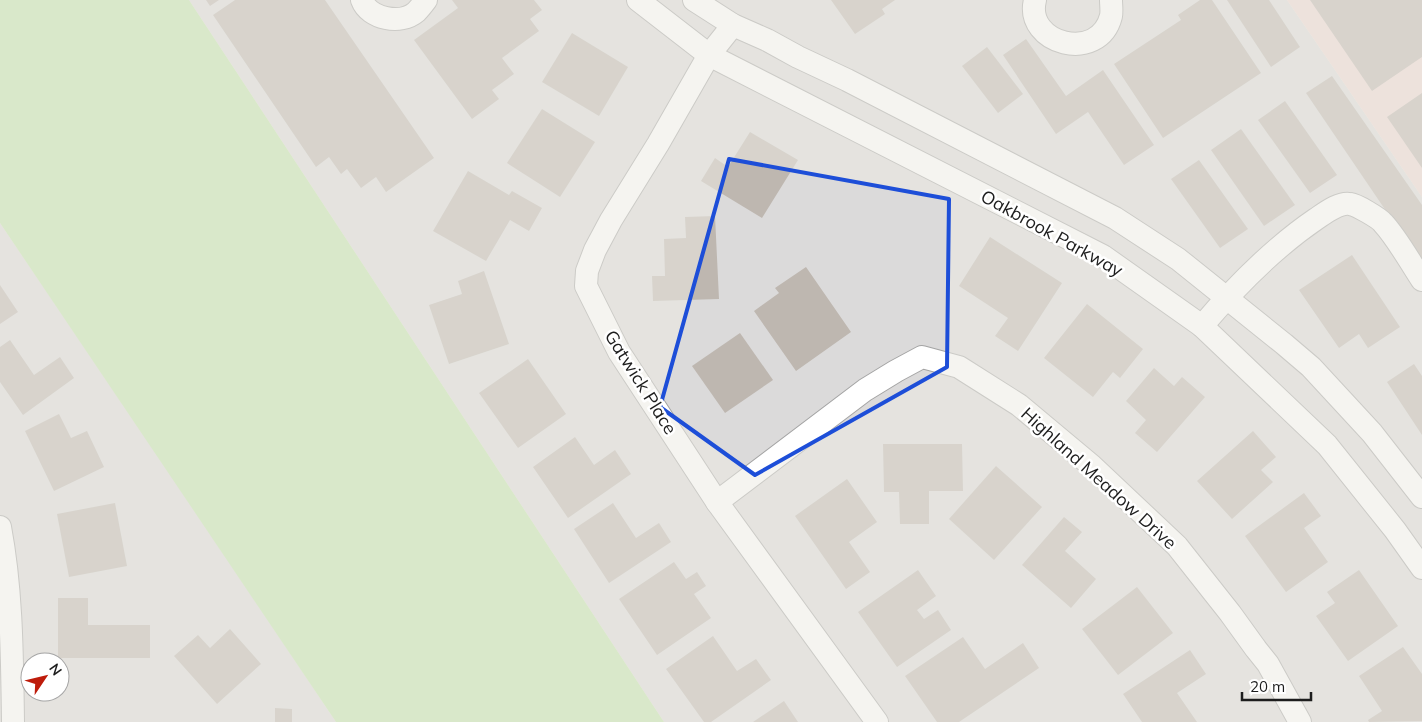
<svg xmlns="http://www.w3.org/2000/svg" width="1422" height="722" font-family="Mulish,sans-serif">
<style>
.residential{fill:#dbdada;fill-rule:evenodd}
.commercial{fill:#eed7d3}
.grass{fill:#c2e5ab}
.building{fill:#beb7b0}
.lines{fill:none;stroke-linecap:round;stroke-linejoin:round}
.minor-casing{stroke:#a4a4a4;stroke-width:24}
.minor{stroke:#fff;stroke-width:22}
.marked{fill:none;stroke:#1d4ed8;stroke-width:4;stroke-linejoin:round}
.labels{text-anchor:middle;dominant-baseline:central;stroke-width:5;stroke-linejoin:round;paint-order:stroke}
.street-label{font-size:18px;fill:#1d1d1d;stroke:#fff}
</style>
<rect width="100%" height="100%" fill="#edebe3"/>
<!-- residential -->
<g class="residential">
<polygon points="189,0 1287,0 1422,197 1422,722 664,722"/>
<path d="M 0,223 L 155,451 L 336,722 L 0,722 ZM 30,662 L 60,662 L 60,692 L 30,692 Z"/>
</g>
<!-- commercial -->
<polygon class="commercial" points="1287,0 1422,0 1422,197"/>
<!-- grass -->
<polygon class="grass" points="0,0 189,0 664,722 336,722 0,223"/>
<!-- building -->
<g class="building">
<polygon points="206,0 219,0 210,6"/>
<polygon points="235,0 325,0 434,158 386,192 376,177 361,188 347,169 341,174 329,157 316,167 213,15"/>
<polygon points="452,0 534,0 542,10 530,19 539,31 502,58 514,74 492,90 499,99 472,119 414,40 458,8"/>
<polygon points="831,0 895,0 882,9 885,14 855,34"/>
<polygon points="1200,0 1212,0 1261,73 1163,138 1114,64 1181,20 1178,15"/>
<polygon points="1227,0 1269,0 1300,47 1271,67"/>
<polygon points="1310,0 1422,0 1422,57 1372,91"/>
<polygon points="572,33 628,67 599,116 542,82"/>
<polygon points="1026,39 1066,96 1103,70 1154,145 1124,165 1088,112 1056,134 1003,55"/>
<polygon points="987,47 1023,94 998,113 962,66"/>
<polygon points="1332,76 1422,205 1422,264 1306,93"/>
<polygon points="1422,93 1422,168 1387,117"/>
<polygon points="1285,101 1337,175 1310,193 1258,120"/>
<polygon points="542,109 595,142 560,197 507,163"/>
<polygon points="1241,129 1295,205 1264,226 1211,150"/>
<polygon points="750,132 798,160 762,218 701,181 715,158 728,167"/>
<polygon points="1199,160 1248,229 1220,248 1171,179"/>
<polygon points="468,171 509,195 512,191 542,208 529,231 510,220 486,261 433,231"/>
<polygon points="715,216 719,299 653,301 652,276 665,276 664,239 686,238 685,217"/>
<polygon points="990,237 1062,283 1018,351 995,336 1008,318 959,286"/>
<polygon points="1352,255 1400,327 1368,348 1359,334 1339,348 1299,290"/>
<polygon points="806,267 851,332 796,371 754,311 779,293 775,288"/>
<polygon points="484,271 509,344 449,364 429,305 462,294 458,281"/>
<polygon points="0,285 18,312 0,324"/>
<polygon points="1087,304 1143,349 1120,378 1113,372 1093,397 1044,358"/>
<polygon points="740,333 773,380 725,413 692,366"/>
<polygon points="10,340 34,375 60,357 74,378 23,415 0,382 0,347"/>
<polygon points="528,359 566,414 518,448 479,393"/>
<polygon points="1414,364 1422,376 1422,435 1387,382"/>
<polygon points="1154,368 1174,386 1182,377 1205,397 1157,452 1135,433 1146,420 1126,401"/>
<polygon points="59,414 71,438 87,431 104,467 54,491 25,431"/>
<polygon points="1253,431 1276,457 1261,470 1273,482 1232,519 1197,481"/>
<polygon points="575,437 594,465 615,450 631,474 568,518 533,467"/>
<polygon points="883,444 962,444 963,491 929,491 929,524 900,524 899,492 884,492"/>
<polygon points="996,466 1042,507 994,560 949,519"/>
<polygon points="847,479 877,522 849,542 870,572 846,589 795,516"/>
<polygon points="1304,493 1321,516 1304,528 1328,562 1286,592 1245,536"/>
<polygon points="115,503 127,566 69,577 57,514"/>
<polygon points="613,503 636,538 659,523 671,542 609,583 574,529"/>
<polygon points="1064,517 1082,532 1065,551 1096,579 1071,608 1022,565"/>
<polygon points="674,562 686,579 697,572 706,586 694,594 711,618 657,655 619,599"/>
<polygon points="918,570 936,596 917,610 924,619 938,610 951,630 897,667 858,612"/>
<polygon points="1359,570 1398,626 1348,661 1316,616 1335,603 1327,592"/>
<polygon points="1137,587 1173,633 1118,675 1082,629"/>
<polygon points="58,598 88,598 88,625 150,625 150,658 58,658"/>
<polygon points="230,629 261,664 217,704 174,656 198,635 210,648"/>
<polygon points="713,636 737,671 756,659 771,680 711,722 704,722 666,669"/>
<polygon points="963,637 985,669 1023,643 1039,668 959,722 937,722 905,676"/>
<polygon points="1403,647 1422,674 1422,721 1369,722 1368,720 1382,711 1359,676"/>
<polygon points="1190,650 1206,674 1177,693 1197,722 1142,722 1123,694"/>
<polygon points="784,701 798,722 753,722"/>
<polygon points="275,708 292,709 292,722 275,722"/>
</g>
<g class="lines">
<!-- minor casing -->
<g class="minor-casing">
<g id="minor">
<path d="M 362,0 C 369,19 401,25 416,12 C 419,9 423,4 426,0"/>
<polyline points="638,0 709,55 1103,256 1202,326 1327,445 1395,530 1422,568"/>
<polyline points="694,0 733,25 767,40 798,57 847,80 1115,218 1178,259 1284,344 1311,367 1372,433 1422,497"/>
<path d="M 1035,0 C 1024,44 1099,64 1111,16 C 1112,11 1111,5 1111,0"/>
<polyline points="733,25 709,55 658,144 611,220 595,250 587,271 586,286 619,352 717,502 877,722"/>
<path d="M 1202,326 C 1236,286 1272,249 1316,219 C 1325,213 1339,202 1350,204 C 1357,205 1379,218 1383,223 C 1397,238 1410,262 1422,280"/>
<polyline points="717,502 865,390 896,371 922,357 959,367 1019,405 1092,466 1177,546 1230,613 1256,649 1268,664 1300,722"/>
<path d="M 0,527 C 12,591 12,657 13,722"/>
</g>
</g>
<!-- minor -->
<use href="#minor" class="minor"/>
</g>
<!-- marked area -->
<path d="M0 0H1422V722H0ZM 729,159 L 949,199 L 947,367 L 755,475 L 660,407 Z" fill="#edebe3" fill-opacity=".55" fill-rule="evenodd"/>
<path class="marked" d="M 729,159 L 949,199 L 947,367 L 755,475 L 660,407 Z"/>
<g class="labels">
<!-- street labels -->
<g class="street-label">
<text transform="translate(1052 233) rotate(29)">Oakbrook Parkway</text>
<text transform="translate(641 382) rotate(58)">Gatwick Place</text>
<text transform="translate(1099 478) rotate(42)">Highland Meadow Drive</text>
</g>
</g>
<!-- north arrow -->
<g transform="translate(45 677) rotate(55)"><circle r="24" fill="#ffffff" stroke="#a5a5a5"/>
<path d="M0-4L9 19L0 12L-9 19Z" fill="#be1c0b"/>
<text y="-8" font-size="14" font-weight="bold" text-anchor="middle" fill="#1d1d1d">N</text>
</g>
<!-- scale -->
<path d="M1242 692v8h69v-8" fill="none" stroke="#1d1d1d" stroke-width="2.5"/>
<text x="1250" y="692" font-size="15" fill="#1d1d1d" stroke="#ffffff" stroke-width="4" paint-order="stroke">20 m</text>
</svg>
